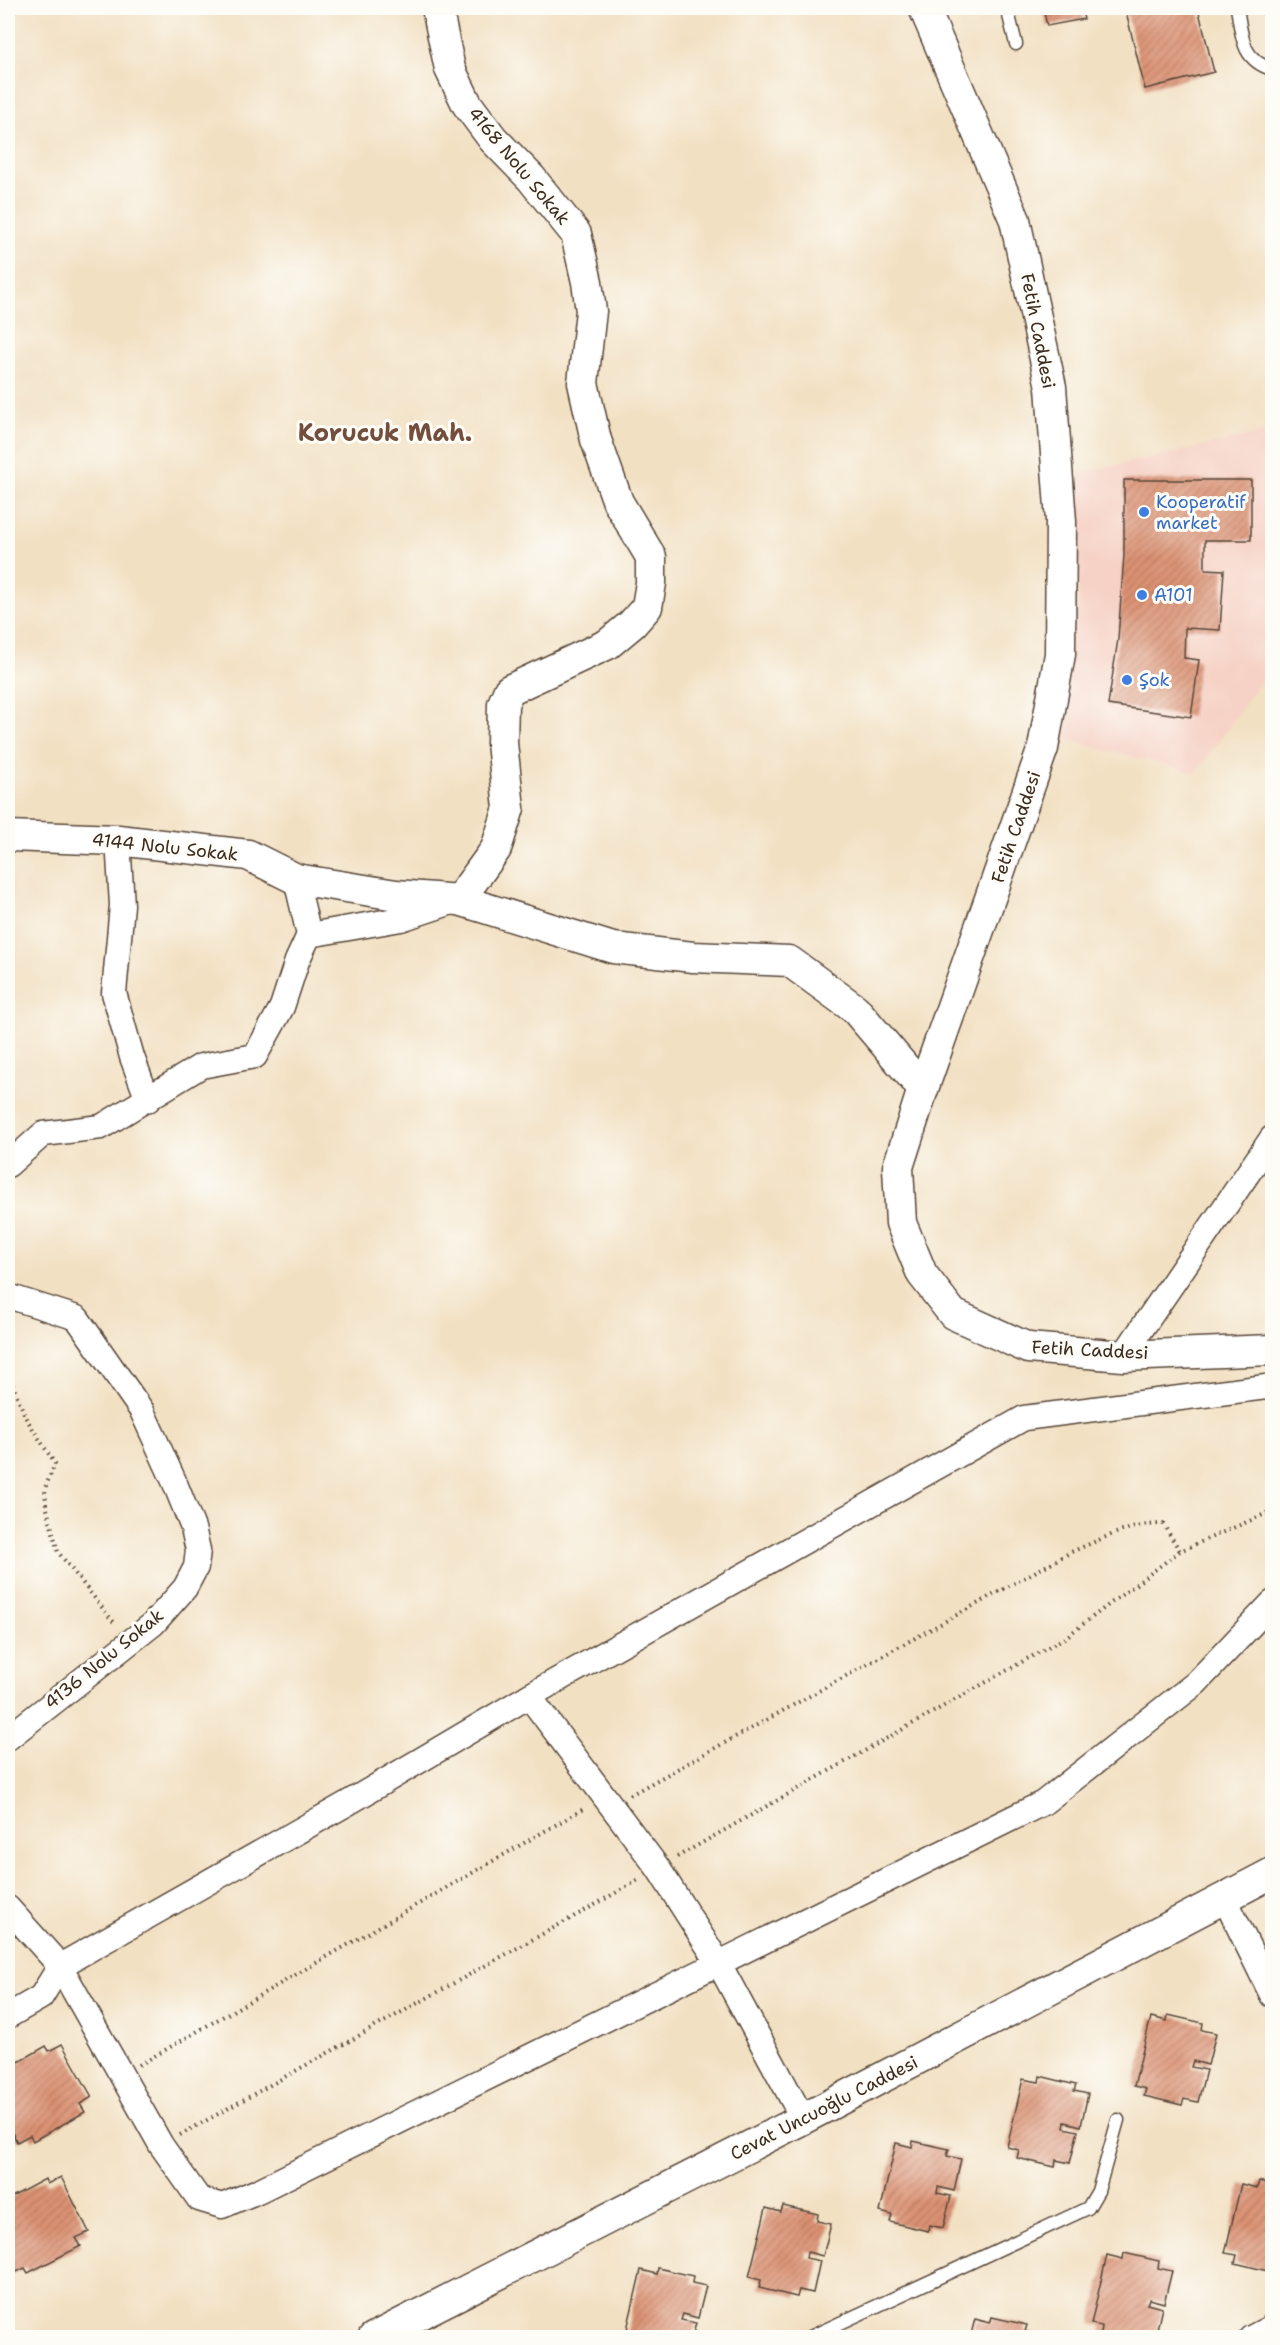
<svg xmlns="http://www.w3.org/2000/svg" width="1280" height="2345" font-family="'Shantell Sans',sans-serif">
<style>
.built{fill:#f6d1c5}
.building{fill:url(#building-hatch)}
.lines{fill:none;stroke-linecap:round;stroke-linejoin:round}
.service-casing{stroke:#564537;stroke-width:15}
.minor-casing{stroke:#564537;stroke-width:27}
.tertiary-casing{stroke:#564537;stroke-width:33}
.path{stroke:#564537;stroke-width:4;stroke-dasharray:1.5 4.5;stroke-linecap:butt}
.service{stroke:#fff;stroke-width:12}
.minor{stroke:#fff;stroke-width:24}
.tertiary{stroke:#fff;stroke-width:30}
.shop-dot{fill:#3f7fe0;stroke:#fdfcf7;stroke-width:2}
.labels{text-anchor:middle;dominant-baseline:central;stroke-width:6;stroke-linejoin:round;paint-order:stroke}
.street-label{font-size:18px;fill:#3b2a1e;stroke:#fdfcf7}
.shop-label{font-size:18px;fill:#366cbe;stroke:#fdfcf7;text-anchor:start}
.district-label{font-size:24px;font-weight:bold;fill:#734e3c;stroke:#fdfcf7}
</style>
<defs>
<pattern id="building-hatch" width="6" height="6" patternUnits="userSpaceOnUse" patternTransform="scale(1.5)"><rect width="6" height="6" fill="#dc9273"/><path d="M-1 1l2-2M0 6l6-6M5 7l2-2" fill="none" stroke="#b4775e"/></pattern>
</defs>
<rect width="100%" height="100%" fill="#fdfcf7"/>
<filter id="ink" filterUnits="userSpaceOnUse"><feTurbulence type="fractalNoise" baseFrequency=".0167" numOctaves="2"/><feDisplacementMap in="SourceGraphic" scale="12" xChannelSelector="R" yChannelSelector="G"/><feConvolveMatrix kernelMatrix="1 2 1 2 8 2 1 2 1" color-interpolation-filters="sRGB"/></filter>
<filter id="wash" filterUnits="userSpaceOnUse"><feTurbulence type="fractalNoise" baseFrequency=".008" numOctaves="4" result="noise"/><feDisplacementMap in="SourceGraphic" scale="24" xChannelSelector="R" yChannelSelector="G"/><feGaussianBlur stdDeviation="1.35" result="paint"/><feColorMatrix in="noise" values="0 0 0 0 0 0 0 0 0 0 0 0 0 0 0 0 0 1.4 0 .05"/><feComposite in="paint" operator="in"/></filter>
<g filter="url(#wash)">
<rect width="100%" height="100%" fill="#f2e0c2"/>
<!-- built -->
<polygon class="built" points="1272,431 1272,666 1196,773 1057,737 1078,602 1080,473"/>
<g id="blocks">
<!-- building -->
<g class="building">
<polygon points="1043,8 1081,8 1084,19 1047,26"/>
<polygon points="1125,8 1198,8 1214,72 1145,89"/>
<polygon points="1124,480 1251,480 1251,540 1205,540 1205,569 1224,570 1220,630 1185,628 1184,658 1199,660 1191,717 1108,705 1118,639 1124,555"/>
<polygon points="1168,2015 1203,2023 1202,2030 1216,2033 1208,2065 1193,2061 1191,2067 1206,2070 1198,2102 1184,2099 1182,2105 1144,2096 1146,2089 1134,2086 1151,2017 1167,2021"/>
<polygon points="62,2044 92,2097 80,2104 85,2112 33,2141 30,2135 17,2142 8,2125 8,2068 46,2046 49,2051"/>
<polygon points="1040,2076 1076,2085 1074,2091 1088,2094 1081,2126 1065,2122 1064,2128 1078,2131 1070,2163 1056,2160 1055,2167 1017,2158 1019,2150 1007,2147 1023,2079 1039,2082"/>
<polygon points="913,2141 949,2149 947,2156 961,2159 954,2191 938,2187 937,2193 951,2196 943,2228 929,2225 928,2231 890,2222 892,2215 880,2212 896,2143 912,2147"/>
<polygon points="61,2177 89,2232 76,2238 81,2246 28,2273 25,2268 12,2274 8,2265 8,2199 45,2179 47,2184"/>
<polygon points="1259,2181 1272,2185 1272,2272 1235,2263 1237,2255 1225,2253 1241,2184 1257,2188"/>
<polygon points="783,2206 818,2214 817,2221 831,2224 823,2256 807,2252 806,2258 820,2261 813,2293 799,2290 797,2297 759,2288 761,2280 749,2277 766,2208 781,2212"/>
<polygon points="1124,2253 1159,2261 1158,2268 1172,2271 1164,2303 1149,2299 1147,2304 1162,2308 1155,2338 1115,2338 1101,2334 1102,2326 1091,2324 1107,2255 1123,2259"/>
<polygon points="658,2268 693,2276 692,2283 706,2286 698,2318 683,2314 681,2320 696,2323 692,2338 625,2338 641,2270 657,2274"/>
<polygon points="992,2317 1027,2325 1025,2332 1040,2335 1039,2338 970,2338 975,2319 990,2323"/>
</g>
</g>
</g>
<g filter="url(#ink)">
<use href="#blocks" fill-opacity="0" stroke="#564537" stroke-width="1.5"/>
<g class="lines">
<!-- service casing -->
<g class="service-casing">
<g id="service">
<polyline points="1007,8 1016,44"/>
<path d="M 1237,8 C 1242,35 1241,60 1272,69"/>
<polyline points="808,2338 1088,2208 1098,2191 1118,2120"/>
</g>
</g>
<!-- minor casing -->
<g class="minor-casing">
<g id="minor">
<polyline points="118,840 122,905 114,993 132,1057 148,1100"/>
<polyline points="296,879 309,935"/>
<polyline points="8,1165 43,1134 101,1127 201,1066 255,1056 282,1007 297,961 309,935 401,919 452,902"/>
<polyline points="8,1296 77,1318 142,1411 174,1481 193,1528 198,1550 196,1567 185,1588 153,1624 8,1738"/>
<polyline points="1123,1356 1272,1138"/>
<polyline points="529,1696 658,1868 718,1962 803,2119"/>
<polyline points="1225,1899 1272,1995"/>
<polyline points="8,1908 60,1966 161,2145 199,2199 222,2206 258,2191 1043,1803 1196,1683 1272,1603"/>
<polyline points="8,2016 41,1997 60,1966 348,1803 529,1696 1024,1418 1266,1387 1272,1389"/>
<polyline points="1251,2338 1272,2327"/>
</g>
</g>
<!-- tertiary casing -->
<g class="tertiary-casing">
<g id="tertiary">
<polyline points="437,8 450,69 467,104 493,139 531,178 576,234 587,282 591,311 583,383 596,440 618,502 651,557 651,583 647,607 632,624 608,644 509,690 503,704 502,743 509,808 496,849 459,900"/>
<polyline points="924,8 1015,220 1051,387 1061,521 1060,654 1043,748 923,1089 898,1167 901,1223 922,1274 953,1314 1028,1348 1123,1356 1272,1350"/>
<polyline points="8,836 118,840 248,855 296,879 396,895 459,900 613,948 693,957 789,961 855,1009 923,1089"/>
<polyline points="373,2338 803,2119 1272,1873"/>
</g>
</g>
<!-- path -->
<g class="path">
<polyline points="8,1373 26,1418 55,1464 45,1488 46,1505 58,1552 116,1625"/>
<path d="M 630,1795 L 1071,1552 C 1102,1539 1129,1524 1163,1524 L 1180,1551"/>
<polyline points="677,1857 1066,1637 1180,1551 1272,1511"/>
<polyline points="139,2065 585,1808"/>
<polyline points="180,2135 584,1911 640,1879"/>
</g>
<!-- service -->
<use href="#service" class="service"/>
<!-- minor -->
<use href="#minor" class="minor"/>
<!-- tertiary -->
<use href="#tertiary" class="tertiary"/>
</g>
</g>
<!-- markers -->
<g class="shop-dot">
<circle cx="1144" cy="512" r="6"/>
<circle cx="1142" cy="595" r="6"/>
<circle cx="1127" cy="680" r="6"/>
</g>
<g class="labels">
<!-- street labels -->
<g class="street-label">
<text transform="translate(519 166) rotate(50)">4168 Nolu Sokak</text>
<text transform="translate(1038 331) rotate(79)">Fetih Caddesi</text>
<text transform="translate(1016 827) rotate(-71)">Fetih Caddesi</text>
<text transform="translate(165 847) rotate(6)">4144 Nolu Sokak</text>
<text transform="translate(1090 1350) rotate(3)">Fetih Caddesi</text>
<text transform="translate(104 1659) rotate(-39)">4136 Nolu Sokak</text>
<text transform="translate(824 2108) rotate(-27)">Cevat Uncuoğlu Caddesi</text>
</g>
<!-- shop labels -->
<g class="shop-label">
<text x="1156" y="502">Kooperatif<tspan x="1156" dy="21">market</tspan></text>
<text x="1154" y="595">A101</text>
<text x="1139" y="680">Şok</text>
</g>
<!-- district labels -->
<g class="district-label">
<text x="385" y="433">Korucuk Mah.</text>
</g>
</g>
<!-- margin -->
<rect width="1280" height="2345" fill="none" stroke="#fdfcf7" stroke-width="30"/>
</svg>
